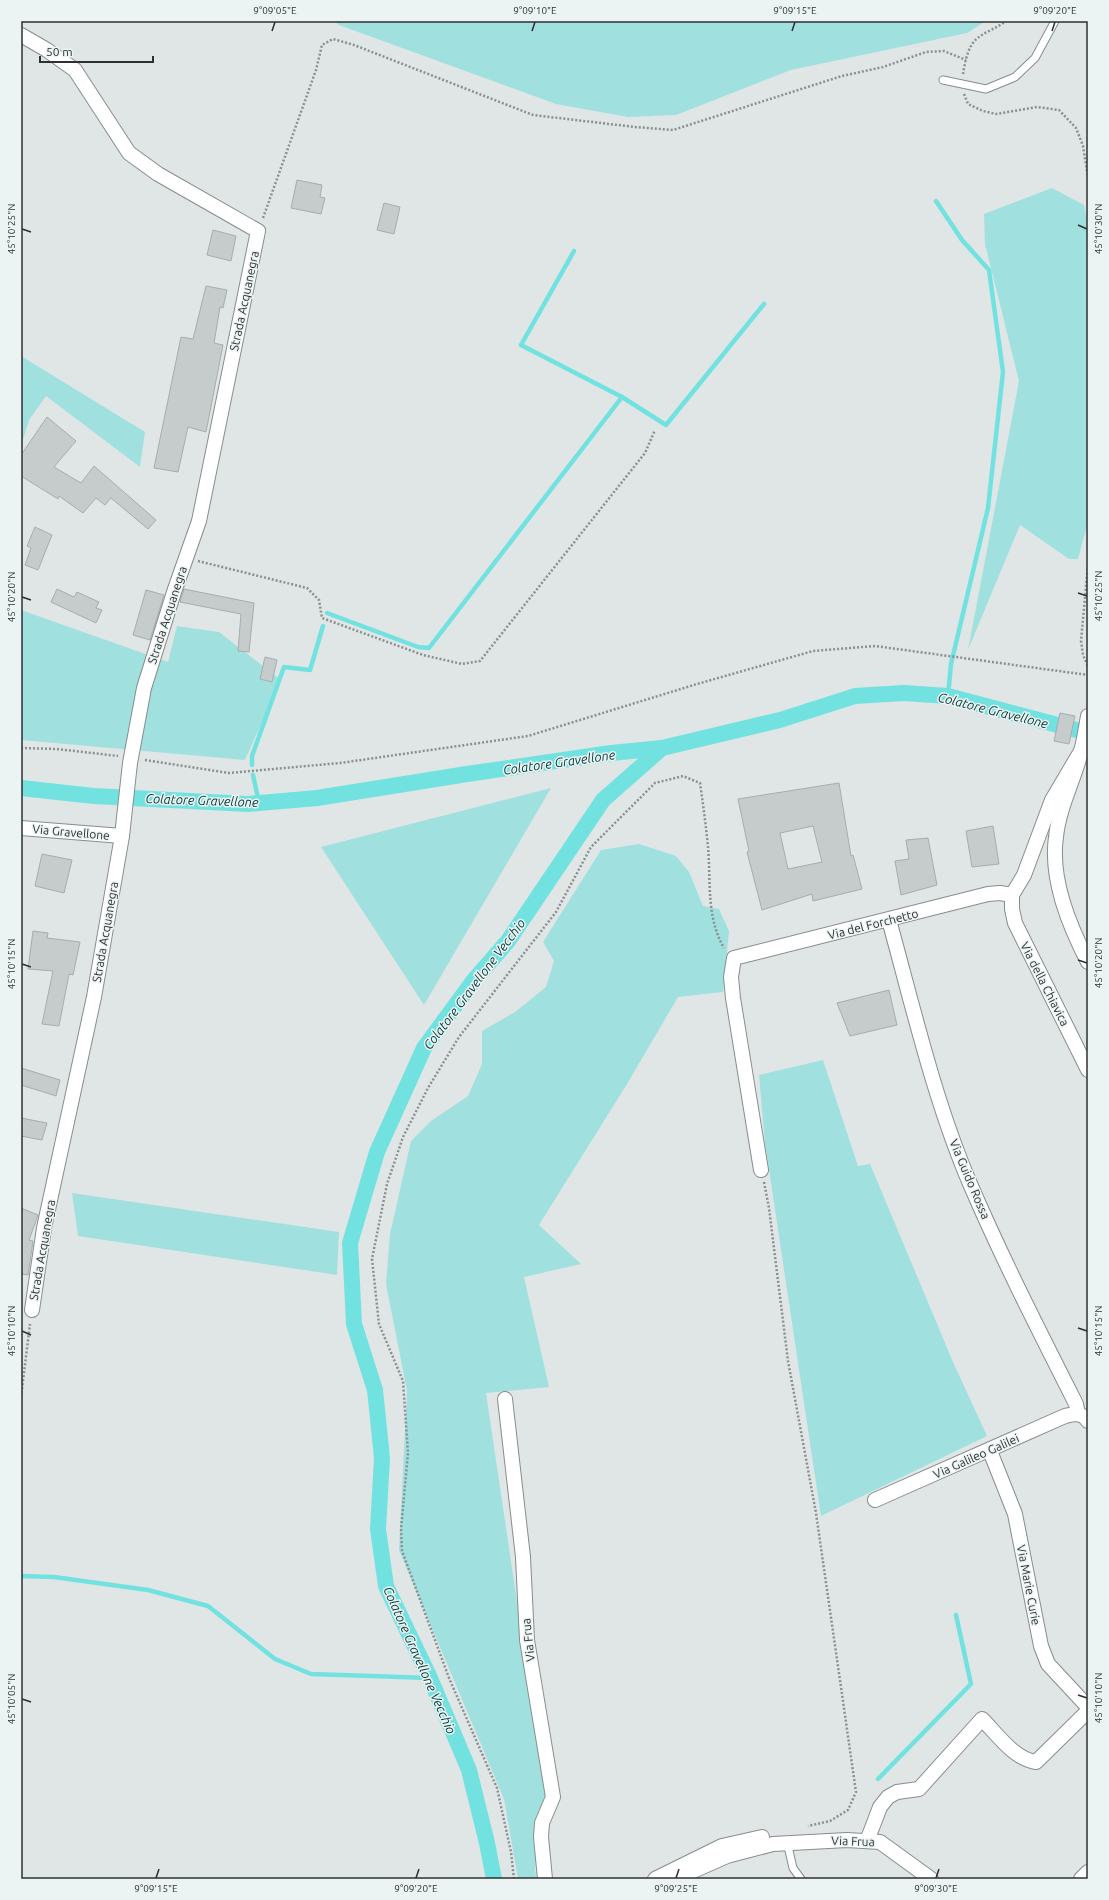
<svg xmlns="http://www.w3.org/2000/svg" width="1109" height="1900" font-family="Ubuntu,sans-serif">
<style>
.green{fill:#a0e1e0}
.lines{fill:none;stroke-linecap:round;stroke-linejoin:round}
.stream{stroke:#72e2e1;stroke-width:4.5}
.canal{stroke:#72e2e1;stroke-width:16}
.building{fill:#c6cccc;stroke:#a6adad;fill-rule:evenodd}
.service-casing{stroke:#878d8d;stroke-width:9}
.minor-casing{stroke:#878d8d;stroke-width:16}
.path{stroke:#8a8f8f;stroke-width:2.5;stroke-dasharray:2 2;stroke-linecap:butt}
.service{stroke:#fff;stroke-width:7}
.minor{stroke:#fff;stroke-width:14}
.ticks{fill:none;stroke:#2d3030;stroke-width:1.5}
.labels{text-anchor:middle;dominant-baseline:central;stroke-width:3;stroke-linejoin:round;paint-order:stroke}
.street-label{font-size:12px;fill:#2d3030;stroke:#ecf3f3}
.water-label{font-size:13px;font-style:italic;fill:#023b3b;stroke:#ecf3f3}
.neatline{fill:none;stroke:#2d3030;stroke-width:1.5}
.ticks-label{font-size:10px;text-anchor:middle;fill:#2d3030}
</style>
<rect width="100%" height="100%" fill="#dfe6e5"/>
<!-- green -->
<g class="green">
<polygon points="335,21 986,21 967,33 791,70 676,115 628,117 556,104 339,25"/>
<polygon points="1052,188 1084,205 1088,226 1088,522 1078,559 1069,559 1020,525 968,650 1019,381 985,244 984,214"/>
<polygon points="21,356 145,432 140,467 46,396 29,420 21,446"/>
<polygon points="21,610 168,662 177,626 219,632 281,680 245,760 21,740"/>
<polygon points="551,788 424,1005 321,847"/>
<polygon points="639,844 676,856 689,872 703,906 719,909 729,931 723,992 678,997 627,1084 539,1225 581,1264 524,1277 549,1387 486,1393 546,1797 539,1815 535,1870 537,1879 518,1879 504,1799 399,1550 407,1391 386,1284 390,1234 411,1141 431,1121 468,1096 482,1064 482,1031 515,1012 546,987 554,961 543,942 601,850"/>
<polygon points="823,1060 858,1166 870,1164 953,1362 987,1436 821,1516 765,1143 759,1075"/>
<polygon points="72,1193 339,1232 337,1275 78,1236"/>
</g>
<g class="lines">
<!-- stream -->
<g class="stream">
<polyline points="936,201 962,240 989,270 1003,372 988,508 951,664 948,696"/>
<polyline points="574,251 521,345 622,397 666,425 764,304"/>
<polyline points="327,613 418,647 429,648 622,397"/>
<polyline points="252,765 252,756 284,667 310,670 323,626"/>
<polyline points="253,775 259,803"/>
<polyline points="21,1576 54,1577 148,1590 208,1606 275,1659 311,1674 430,1678"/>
<polyline points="878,1779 971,1684 956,1615"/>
</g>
<!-- canal -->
<g class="canal">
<polyline points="21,788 94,796 248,804 317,798 467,774 611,753 662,748 780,720 855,696 904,693 948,696 1088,733"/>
<polyline points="494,1879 487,1843 469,1770 430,1678 386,1586 378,1529 382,1458 375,1390 354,1324 350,1243 377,1152 424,1048 474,980 508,941 603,800 662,748"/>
</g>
</g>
<!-- building -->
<g class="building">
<polygon points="297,180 322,185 320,197 325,198 321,214 291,208"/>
<polygon points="384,203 400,207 394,234 377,230"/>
<polygon points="213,230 236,236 231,261 207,255"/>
<polygon points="206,286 227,290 223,308 220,307 214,343 223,345 206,432 188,427 178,472 154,468 181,337 193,339"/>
<polygon points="47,417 76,441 54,467 81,483 94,466 156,520 148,529 111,498 105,505 96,498 83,513 59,496 58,499 21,476 21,455"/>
<polygon points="35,527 52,535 38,570 25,565 31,548 27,546"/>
<polygon points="57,589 74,597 77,592 99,602 96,608 102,610 96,623 51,602"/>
<polygon points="184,589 254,603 249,652 238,651 241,614 180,602"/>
<polygon points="146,590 164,595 150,640 133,635"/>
<polygon points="265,657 277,660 272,682 260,679"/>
<polygon points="1060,713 1075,716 1069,744 1054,741"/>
<path d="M 839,783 L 851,856 L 853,855 L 862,889 L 813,901 L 812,894 L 762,910 L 747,852 L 749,851 L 738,799 ZM 813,826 L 822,862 L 788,869 L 780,833 Z"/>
<polygon points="993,826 999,864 972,867 966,831"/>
<polygon points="928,838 937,885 901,895 895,861 909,859 906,840"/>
<polygon points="42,854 72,860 64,893 35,886"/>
<polygon points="33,931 48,933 47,938 80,942 73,975 69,974 59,1026 42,1024 53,971 28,969"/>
<polygon points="889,990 897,1025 850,1036 837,1003"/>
<polygon points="21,1068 60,1080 56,1096 21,1085"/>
<polygon points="21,1118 47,1123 42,1140 21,1136"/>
<polygon points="21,1208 38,1215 29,1240 33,1241 28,1275 21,1274"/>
</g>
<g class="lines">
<!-- service casing -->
<g class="service-casing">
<g id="service">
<polyline points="943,80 986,89 1015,77 1035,58 1055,21"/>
<polyline points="787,1842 793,1868 801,1879"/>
</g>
</g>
<!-- minor casing -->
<g class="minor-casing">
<g id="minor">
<polyline points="21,35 47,50 75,70 129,153 158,174 258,231 199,521 174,592 144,688 130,763 122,836 94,997 44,1228 32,1310"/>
<path d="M 1088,716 C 1086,728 1084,740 1081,752 C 1074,780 1059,807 1056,837 C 1050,879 1069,925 1088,962"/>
<polyline points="1081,751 1052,800 1024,875 1012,895 1012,909 1015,923 1088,1070"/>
<polyline points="21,828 122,836"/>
<path d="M 889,920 C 913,1007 935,1103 971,1186 C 1003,1260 1040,1333 1076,1404 L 1078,1414"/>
<polyline points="761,1170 733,998 731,977 734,958 988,894 1000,893 1012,895"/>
<polyline points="505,1399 523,1557 527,1640 553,1797 542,1823 541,1837 545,1879"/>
<polyline points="990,1451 1015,1514 1041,1646 1048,1664 1088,1707"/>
<path d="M 875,1500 L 1065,1416 C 1074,1414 1082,1412 1088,1421"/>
<path d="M 867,1841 L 880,1807 L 888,1797 L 897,1792 L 919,1789 L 982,1719 C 997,1734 1014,1759 1036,1762 L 1088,1711"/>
<polyline points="655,1879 722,1846 762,1837"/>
<polyline points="675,1879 727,1856 773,1844 847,1840 880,1842 931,1879"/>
<polyline points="1081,1879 1088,1872"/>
</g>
</g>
<!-- path -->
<g class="path">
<path d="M 963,74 C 965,62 968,44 979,37 C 987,31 997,28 1006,21"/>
<polyline points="964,94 968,104 983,111 996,114 1037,107 1059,110 1076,128 1083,146 1088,177"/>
<polyline points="263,218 316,70 322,45 333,39 354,45 533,115 635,127 673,130 842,76 883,67 926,52 944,51 966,60"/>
<polyline points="198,561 307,588 319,600 322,618 423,655 462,664 480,661 645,453 655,430"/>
<polyline points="1088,565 1081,641 1083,655 1088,666"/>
<polyline points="21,748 57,749 118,756"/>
<polyline points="145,760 229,773 340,763 528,736 697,684 813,651 875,646 1088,675"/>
<polyline points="764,1182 769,1208 788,1361 816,1513 856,1792 848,1810 830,1821 808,1826"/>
<polyline points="21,1397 30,1324"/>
<path d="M 514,1879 L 511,1852 L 497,1788 L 449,1678 L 402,1551 L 401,1529 L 408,1453 L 403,1381 L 379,1324 L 372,1259 L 387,1184 L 403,1137 L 428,1088 L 459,1037 L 556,912 L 591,847 L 655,783 L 683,776 L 700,783 C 703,804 706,826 708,847 C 711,882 706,917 724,948"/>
</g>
<!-- service -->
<use href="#service" class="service"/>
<!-- minor -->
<use href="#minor" class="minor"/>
</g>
<!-- ticks -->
<path class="ticks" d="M 272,31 L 275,22M 532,31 L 535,22M 792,31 L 795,22M 1052,31 L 1055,22M 1078,225 L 1087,229M 22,229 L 31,232M 1078,593 L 1087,596M 22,597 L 31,600M 1078,960 L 1087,963M 22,964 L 31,967M 1078,1328 L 1087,1331M 22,1331 L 31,1335M 1078,1695 L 1087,1698M 22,1699 L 31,1702M 156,1878 L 159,1869M 416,1878 L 419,1869M 676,1878 L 679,1869M 936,1878 L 939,1869"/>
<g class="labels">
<!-- street labels -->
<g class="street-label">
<text transform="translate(244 301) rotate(-78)">Strada Acquanegra</text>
<text transform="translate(167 615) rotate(-72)">Strada Acquanegra</text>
<text transform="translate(71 832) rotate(5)">Via Gravellone</text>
<text transform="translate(873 924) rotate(-14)">Via del Forchetto</text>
<text transform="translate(105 932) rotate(-80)">Strada Acquanegra</text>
<text transform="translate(1045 984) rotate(63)">Via della Chiavica</text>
<text transform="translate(970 1179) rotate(67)">Via Guido Rossa</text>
<text transform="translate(42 1250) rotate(-80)">Strada Acquanegra</text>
<text transform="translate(976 1456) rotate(-24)">Via Galileo Galilei</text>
<text transform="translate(1029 1585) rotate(79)">Via Marie Curie</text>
<text transform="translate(528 1640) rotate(-96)">Via Frua</text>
<text transform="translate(853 1841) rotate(2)">Via Frua</text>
</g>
<!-- water labels -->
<g class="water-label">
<text transform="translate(993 710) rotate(14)">Colatore Gravellone</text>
<text transform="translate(559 762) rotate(-8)">Colatore Gravellone</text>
<text transform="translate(202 800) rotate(2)">Colatore Gravellone</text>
<text transform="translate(474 984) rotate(-53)">Colatore Gravellone Vecchio</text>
<text transform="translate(420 1660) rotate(66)">Colatore Gravellone Vecchio</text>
</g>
</g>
<!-- border -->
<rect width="1109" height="1900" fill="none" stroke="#ecf3f3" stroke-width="44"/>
<!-- scale -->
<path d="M40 56v6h113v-6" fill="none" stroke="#2d3030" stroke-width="2"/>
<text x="46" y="56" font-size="12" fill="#2d3030" stroke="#ecf3f3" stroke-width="3" paint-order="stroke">50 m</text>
<rect x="22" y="22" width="1065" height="1856" class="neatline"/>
<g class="ticks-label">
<text x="275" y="14">9°09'05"E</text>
<text x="535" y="14">9°09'10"E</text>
<text x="795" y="14">9°09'15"E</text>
<text x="1055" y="14">9°09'20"E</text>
<text transform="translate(1098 229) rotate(-90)" y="4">45°10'30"N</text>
<text transform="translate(11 229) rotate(-90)" y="4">45°10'25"N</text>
<text transform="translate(1098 596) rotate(-90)" y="4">45°10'25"N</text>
<text transform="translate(11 597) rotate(-90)" y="4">45°10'20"N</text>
<text transform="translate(1098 963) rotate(-90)" y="4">45°10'20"N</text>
<text transform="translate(11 964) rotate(-90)" y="4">45°10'15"N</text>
<text transform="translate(1098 1331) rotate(-90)" y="4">45°10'15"N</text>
<text transform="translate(11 1331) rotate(-90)" y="4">45°10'10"N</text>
<text transform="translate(1098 1698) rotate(-90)" y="4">45°10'10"N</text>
<text transform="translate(11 1699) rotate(-90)" y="4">45°10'05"N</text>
<text x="156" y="1892">9°09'15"E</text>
<text x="416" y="1892">9°09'20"E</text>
<text x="676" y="1892">9°09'25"E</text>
<text x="936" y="1892">9°09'30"E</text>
</g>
</svg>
